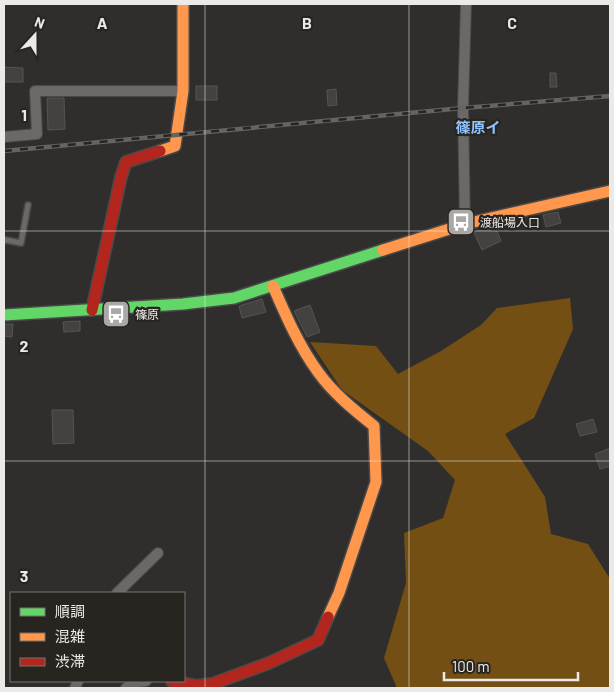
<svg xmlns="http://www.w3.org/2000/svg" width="614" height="692" font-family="Barlow,'Noto Sans JP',sans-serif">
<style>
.forest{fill:#734f14}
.building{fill:#444241;stroke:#555452}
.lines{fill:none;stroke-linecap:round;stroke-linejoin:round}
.lane-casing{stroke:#4a4948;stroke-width:8}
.street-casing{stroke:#4a4948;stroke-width:12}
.fast-casing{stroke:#4a4948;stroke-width:14}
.slow-casing{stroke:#4a4948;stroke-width:14}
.jam-casing{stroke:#4a4948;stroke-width:14}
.lane{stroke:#6a6967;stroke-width:5}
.street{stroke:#6a6967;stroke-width:10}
.fast{stroke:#63d668;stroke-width:11}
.slow{stroke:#ff974d;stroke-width:11}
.jam{stroke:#b3261e;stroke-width:11}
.rail-casing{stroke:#666463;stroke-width:4.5}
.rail{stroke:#282521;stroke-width:2.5;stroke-dasharray:8;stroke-linecap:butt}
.grid{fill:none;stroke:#eceae7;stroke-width:1;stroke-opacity:0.55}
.labels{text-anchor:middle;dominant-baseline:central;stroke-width:4.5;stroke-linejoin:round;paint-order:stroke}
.poi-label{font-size:12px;fill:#eceae7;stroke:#282521;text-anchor:start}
.quarter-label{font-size:15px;font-weight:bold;fill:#8fc3fd;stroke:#282521}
.grid-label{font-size:16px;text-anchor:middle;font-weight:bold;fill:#eceae7;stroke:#282521;stroke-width:4.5;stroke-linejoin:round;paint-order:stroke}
</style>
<rect width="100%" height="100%" fill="#302e2c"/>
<!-- forest -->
<polygon class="forest" points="570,298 573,329 534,418 505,434 545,497 551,534 588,544 610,579 610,688 397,688 384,658 406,583 404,533 443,518 455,480 428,451 342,390 310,342 376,346 398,374 441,351 481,325 497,308"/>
<!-- building -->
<g class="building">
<polygon points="4,67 23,68 23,82 4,82"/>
<polygon points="550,73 556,73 557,87 550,87"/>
<rect x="196" y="86" width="21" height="14"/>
<polygon points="336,89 337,105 328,106 327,90"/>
<polygon points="47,98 64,98 65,129 48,130"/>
<polygon points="558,212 561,223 546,227 543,215"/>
<polygon points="495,226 501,241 482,250 474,233 482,229"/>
<polygon points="262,299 266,312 242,318 239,306"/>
<polygon points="310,305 320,332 307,337 294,311"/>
<polygon points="80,321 80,331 64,332 63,322"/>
<polygon points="4,324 13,324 12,337 4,336"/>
<polygon points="52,410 73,410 74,443 53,444"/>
<polygon points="593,419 597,432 580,436 576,424"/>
<polygon points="610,448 610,466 600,469 595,454"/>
</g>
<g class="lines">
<!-- lane casing -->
<g class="lane-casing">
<polyline id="lane" points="4,241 6,240 21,243 28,205"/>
</g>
<!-- street casing -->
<g class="street-casing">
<g id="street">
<polyline points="4,137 37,134 35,91 183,91"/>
<polyline points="465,224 463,108 466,4"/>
<polyline points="117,593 158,553"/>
<polyline points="75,688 78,681"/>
<polyline points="126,688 137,682 146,681"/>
</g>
</g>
<!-- fast casing -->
<g class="fast-casing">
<polyline id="fast" points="4,315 183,304 234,298 383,250"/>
</g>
<!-- slow casing -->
<g class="slow-casing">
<g id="slow">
<polyline points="160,151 175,146 183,91 183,4"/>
<polyline points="383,250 465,224 610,191"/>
<path d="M 273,286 C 286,316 299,346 318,372 C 333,393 354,410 374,426 L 376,482 L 339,593 L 328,617"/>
</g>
</g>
<!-- jam casing -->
<g class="jam-casing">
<g id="jam">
<polyline points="92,310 121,177 126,162 160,151"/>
<polyline points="172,681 197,686 212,684 269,663 318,640 328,617"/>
</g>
</g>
<!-- lane -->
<use href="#lane" class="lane"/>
<!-- street -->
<use href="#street" class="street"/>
<!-- fast -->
<use href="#fast" class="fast"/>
<!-- slow -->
<use href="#slow" class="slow"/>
<!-- jam -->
<use href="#jam" class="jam"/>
<!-- rail casing -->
<g class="rail-casing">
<polyline id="rail" points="4,151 463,108 610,96"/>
</g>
<!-- rail -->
<use href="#rail" class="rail"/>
</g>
<!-- grid -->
<path class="grid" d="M 205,4 L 205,688M 409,4 L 409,688M 4,231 L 610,231M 4,461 L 610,461"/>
<!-- icons -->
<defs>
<g id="bus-square" transform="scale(1.4375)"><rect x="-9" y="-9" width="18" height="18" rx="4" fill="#aaa8a6" stroke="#282521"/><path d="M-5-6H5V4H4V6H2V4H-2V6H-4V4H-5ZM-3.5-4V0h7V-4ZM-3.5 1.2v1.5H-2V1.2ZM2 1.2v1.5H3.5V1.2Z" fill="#fff"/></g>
</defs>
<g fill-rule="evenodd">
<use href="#bus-square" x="461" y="222"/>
<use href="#bus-square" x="116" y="314"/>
</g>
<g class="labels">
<!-- poi labels -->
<g class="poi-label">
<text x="480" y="222">渡船場入口</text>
<text x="135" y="314">篠原</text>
</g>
<!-- quarter labels -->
<g class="quarter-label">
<text x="478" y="127">篠原イ</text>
</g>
</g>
<g class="grid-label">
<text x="102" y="29">A</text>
<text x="307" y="29">B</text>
<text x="512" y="29">C</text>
<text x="24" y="121">1</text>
<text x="24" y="352">2</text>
<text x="24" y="582">3</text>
</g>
<!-- border -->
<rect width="614" height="692" fill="none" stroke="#eceae7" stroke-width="10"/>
<!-- legend -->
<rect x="10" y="592" width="175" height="90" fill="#282521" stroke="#767470"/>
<rect x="20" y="608" width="25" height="8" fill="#63d668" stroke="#767470"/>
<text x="55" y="617" font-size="15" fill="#eceae7">順調</text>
<rect x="20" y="633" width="25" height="8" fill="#ff974d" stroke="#767470"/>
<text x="55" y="642" font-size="15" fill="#eceae7">混雑</text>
<rect x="20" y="658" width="25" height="8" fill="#b3261e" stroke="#767470"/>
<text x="55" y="667" font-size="15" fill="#eceae7">渋滞</text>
<!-- north arrow -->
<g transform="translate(35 35) rotate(21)" stroke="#282521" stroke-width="4" paint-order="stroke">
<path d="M0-4L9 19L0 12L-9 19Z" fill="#eceae7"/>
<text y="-8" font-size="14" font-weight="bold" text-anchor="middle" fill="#eceae7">N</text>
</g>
<!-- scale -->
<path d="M444 672v8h134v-8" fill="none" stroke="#eceae7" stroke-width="2.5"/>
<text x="452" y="672" font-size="15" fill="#eceae7" stroke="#282521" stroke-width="4" paint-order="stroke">100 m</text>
</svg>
